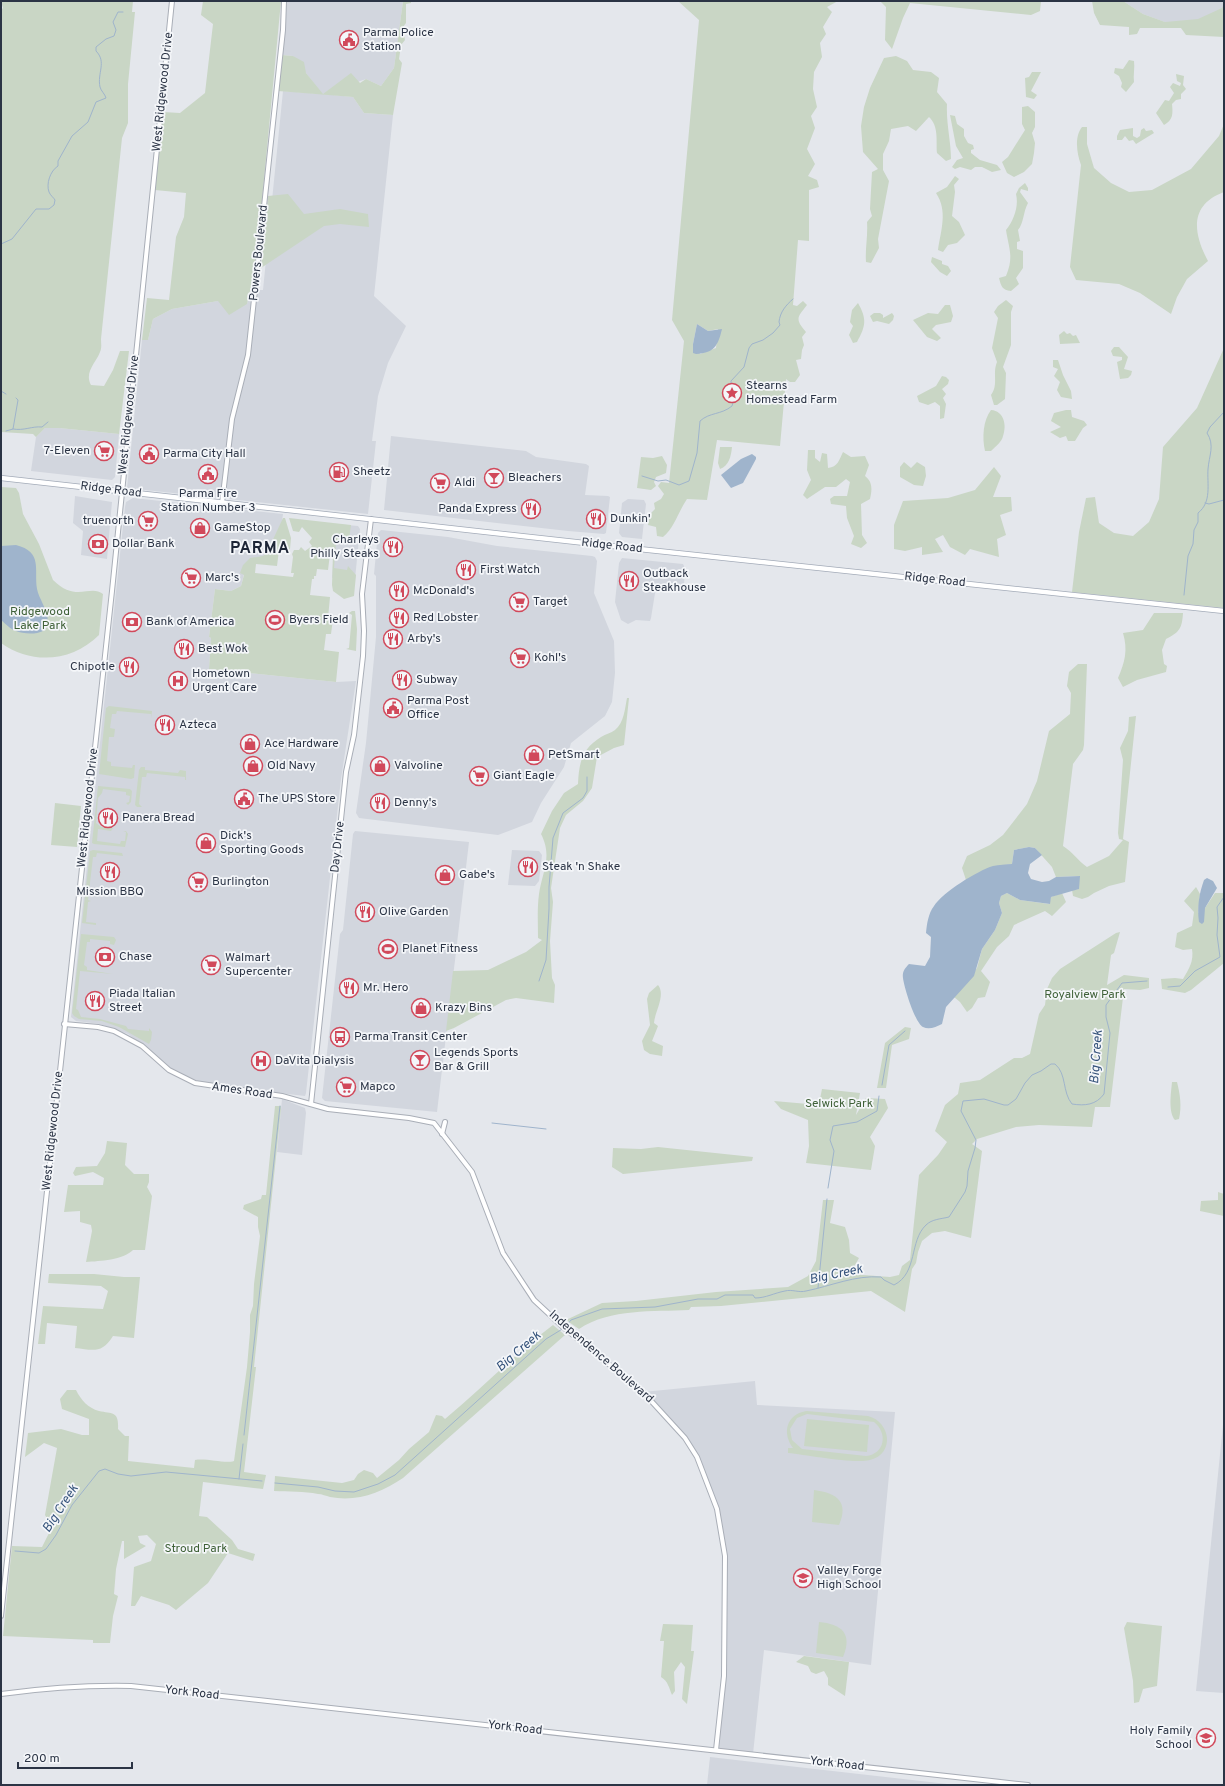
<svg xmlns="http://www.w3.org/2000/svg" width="1225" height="1786" font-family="Overpass,sans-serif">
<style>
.built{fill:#d2d6de}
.green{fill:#c9d6c5;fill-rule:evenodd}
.water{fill:#9fb4cc}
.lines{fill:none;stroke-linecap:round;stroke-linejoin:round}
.stream{stroke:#9fb4cc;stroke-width:1}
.secondary-casing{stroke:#a9aeb7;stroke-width:6}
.primary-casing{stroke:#a3abb8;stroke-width:6}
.secondary{stroke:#fff;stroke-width:4}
.primary{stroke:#fff;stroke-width:4.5}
.labels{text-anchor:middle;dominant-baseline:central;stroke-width:3.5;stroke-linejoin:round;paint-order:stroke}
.poi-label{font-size:12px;fill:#2b3445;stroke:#f4f6f9;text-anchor:start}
.street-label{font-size:12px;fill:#2b3445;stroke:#f4f6f9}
.park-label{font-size:12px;fill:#3f6138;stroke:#f4f6f9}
.water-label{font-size:13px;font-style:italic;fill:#34527a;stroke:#f4f6f9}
.district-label{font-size:16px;font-weight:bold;letter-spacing:1px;fill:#1d2536;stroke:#f4f6f9}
</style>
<rect width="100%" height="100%" fill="#e4e7ec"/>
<!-- built -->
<g class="built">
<polygon points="286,1 403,1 394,68 381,86 366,79 323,94 353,97 364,113 393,115 374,296 406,326 388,363 378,396 372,441 376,441 368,514 127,488 142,340 148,340 153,319 172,309 218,301 247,304 250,290 263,290 283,91 322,94 293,56 282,55"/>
<polygon points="1123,1 1224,1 1224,15 1181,28 1143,14"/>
<polygon points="45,428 59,428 119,434 115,477 112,480 31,471 36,437"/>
<polygon points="391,436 526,451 536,457 586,464 589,466 585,495 608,496 610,497 606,533 604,534 568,531 384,510"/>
<polygon points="75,496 112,502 107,559 81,555 83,531 73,523"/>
<polygon points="133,498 283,514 279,542 272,554 245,570 241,586 231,591 215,589 209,637 211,638 209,669 336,682 356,681 341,779 306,1093 305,1096 236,1088 188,1079 172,1070 144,1046 128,1034 100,1024 76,1021 71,1017 125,507 126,502"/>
<polygon points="628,499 644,500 646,504 642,539 622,537 619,533 622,503"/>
<polygon points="336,524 358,526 360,529 355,579 332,578"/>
<polygon points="381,530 448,537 497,546 592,556 595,557 597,561 594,593 614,641 615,673 612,702 605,716 571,743 564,767 541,803 532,822 498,835 359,818 356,813 366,743 376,637 376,576 374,574 378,533"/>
<polygon points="622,558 683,564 685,568 684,585 680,588 656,587 651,618 650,621 636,620 628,624 621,620 615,602 619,563"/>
<polygon points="355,831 469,842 437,1112 325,1101 322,1098 340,934 343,930 353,834"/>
<polygon points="512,850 539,851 542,855 539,881 535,886 508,885"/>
<polygon points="282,1099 305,1108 306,1113 302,1155 277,1152"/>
<polygon points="755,1381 757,1405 895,1412 871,1665 764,1650 753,1754 716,1750 724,1676 725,1556 717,1509 697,1457 685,1438 643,1392"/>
<polygon points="1224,1415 1224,1693 1196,1691"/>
<polygon points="710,1757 956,1785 707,1785"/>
</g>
<!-- green -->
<g class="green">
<path d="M 1,1 L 133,1 L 132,12 L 135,12 L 128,84 L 128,123 L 122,138 L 101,339 C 101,343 102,348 100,352 C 96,363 84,372 91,385 L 104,386 L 113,370 L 120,351 L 129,351 L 119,434 L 59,428 L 45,428 L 36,437 L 33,434 L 1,432 L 1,10 L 3,8 Z"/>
<polygon points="203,1 281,1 256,264 247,304 229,315 218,301 172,309 153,319 148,340 142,340 147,298 169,300 176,237 184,217 186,193 155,190 163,112 180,113 205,93 213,24 201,15"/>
<polygon points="403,1 411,1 411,3 406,4 406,23 403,27 405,40 401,45 399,59 402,63 393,115 364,113 353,97 278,91 282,55 293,56 304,62 306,73 323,94 351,73 360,83 366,79 381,86 394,68"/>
<path d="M 678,1 L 838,1 L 827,7 L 832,12 L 823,27 L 826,34 L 820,43 L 822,57 L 814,72 L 813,89 L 817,107 L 811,116 L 815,128 L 807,149 L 815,164 L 808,176 L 817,180 L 819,187 L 809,190 L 809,241 L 798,240 L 793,305 L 797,306 L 803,301 L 807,305 C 798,317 794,318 806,332 L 802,337 L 804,345 L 802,350 L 801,359 L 796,360 L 800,375 L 795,382 L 790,382 L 786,379 L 780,446 L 717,440 L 707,500 L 687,499 C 678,512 675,527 663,537 L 657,536 L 656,527 L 648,525 L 650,514 L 655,509 L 654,503 L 661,499 L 664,494 L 658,486 L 661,482 L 669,483 L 684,341 L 672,320 L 699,20 ZM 697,324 L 708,331 L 718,329 L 716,348 L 700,354 L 693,344 Z"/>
<polygon points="880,1 1041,1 1040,11 1031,15 910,3 903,18 892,49 885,40 886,7"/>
<polygon points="1092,1 1123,1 1143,14 1165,22 1198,19 1222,8 1224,3 1224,37 1186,35 1181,28 1140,28 1137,34 1129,35 1129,27 1100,25 1094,13"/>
<path d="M 896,56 L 907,61 L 913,70 L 931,72 L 939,78 L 937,92 L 947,104 C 946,123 951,141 951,159 L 946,161 L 937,153 C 936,141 939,126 929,117 L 916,131 L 908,126 L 891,129 L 889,141 L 883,154 L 883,170 L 889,181 L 878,239 L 879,248 L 871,263 L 866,262 C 865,249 868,236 867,222 L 872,216 L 870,209 L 872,172 L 878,169 L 863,152 L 861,126 L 864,107 L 870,88 L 884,58 Z"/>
<path d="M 1129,60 L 1134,61 C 1135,68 1133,75 1134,82 L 1126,92 L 1121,87 L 1122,83 L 1119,76 L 1114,73 L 1115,68 L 1123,69 Z"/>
<polygon points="1032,72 1041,72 1031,91 1037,95 1034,99 1026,97 1025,78 1029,77"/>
<path d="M 1176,74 L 1184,76 L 1183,85 L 1186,89 L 1181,94 L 1181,99 L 1176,100 L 1172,104 C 1173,114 1173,120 1164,125 L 1156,113 L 1165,100 L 1169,101 L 1174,93 L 1170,87 L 1173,83 L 1180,86 L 1181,83 L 1177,81 Z"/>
<polygon points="1028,106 1035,112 1035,127 1032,133 1035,143 1034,153 1032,164 1024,172 1014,177 1007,173 1002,162 1008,157 1025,130 1022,124 1022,107"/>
<polygon points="950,115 955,116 957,124 964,129 964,136 968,143 973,145 974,149 971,150 971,153 980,160 997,165 1001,170 992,172 982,167 975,167 971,170 960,167 955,169 952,167 957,160 963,158 956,146"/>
<path d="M 1224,124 L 1224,192 C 1189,205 1193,233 1208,261 L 1187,279 L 1177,297 L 1171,314 L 1140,293 L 1119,284 L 1076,280 L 1070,267 L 1081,165 C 1077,154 1074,137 1082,127 L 1087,127 L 1087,144 L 1094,168 L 1111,183 L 1129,192 L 1152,190 L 1191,169 L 1219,136 Z"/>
<polygon points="1133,128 1133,136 1137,138 1140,136 1141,130 1144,128 1146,131 1152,130 1154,133 1136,144 1133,140 1129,141 1125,136 1122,140 1117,140 1117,136 1120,130"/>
<path d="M 955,176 L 959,179 L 954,185 L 955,192 L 952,216 L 959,222 L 965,235 L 957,243 L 948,245 L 943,252 L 938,250 C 941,230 948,211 936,193 L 947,187 Z"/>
<path d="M 1025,183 L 1028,188 L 1028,191 L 1021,189 L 1020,192 L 1028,203 C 1023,212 1024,223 1018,230 L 1020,241 L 1017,242 L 1017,249 L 1023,251 L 1023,268 L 1016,278 L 1019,284 L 1011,291 C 1002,290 1001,286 999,278 L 1006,276 C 1014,257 1009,249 1006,230 C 1014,220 1019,206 1016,194 L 1019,188 Z"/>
<polygon points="288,194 304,214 340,209 368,214 369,227 340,224 324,226 261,268 268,196"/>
<polygon points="932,257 942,261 942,264 948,266 951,271 947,276 940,272 931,262"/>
<path d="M 1006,300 L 1013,306 L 1011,312 L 1011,345 L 1003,367 L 1006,373 L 1005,399 L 997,405 L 994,405 L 991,395 C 999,384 992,374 997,362 L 992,348 L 998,318 L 994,312 L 998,306 Z"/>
<path d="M 858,303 C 867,319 866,326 857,342 L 853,343 L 849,335 L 853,326 L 850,322 L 852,310 Z"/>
<polygon points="945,305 950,305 953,316 951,322 936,325 932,329 941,338 937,341 927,337 913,320 928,313 938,314"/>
<polygon points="874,313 880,313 883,315 883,318 892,313 894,316 893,320 889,324 877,321 873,322 870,316"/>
<polygon points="1064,331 1067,334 1070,333 1073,336 1076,335 1080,343 1060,344 1059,335"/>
<polygon points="1114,347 1119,347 1128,357 1124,369 1132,371 1131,375 1128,378 1120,379 1117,362 1122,360 1122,357 1113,356 1111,351"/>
<polygon points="1224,348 1224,608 1072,592 1079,532 1086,498 1095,497 1099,523 1114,533 1133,536 1149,522 1159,499 1163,447 1197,408"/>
<polygon points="1053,360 1058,360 1063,375 1071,391 1072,399 1061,397 1057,390 1060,382 1054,376 1058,369 1053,367"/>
<polygon points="942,376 946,377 949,380 948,384 942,389 946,394 943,398 946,404 944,418 940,419 940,406 935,402 928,405 919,402 917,396 936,386"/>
<path d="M 991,410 C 1004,411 1007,425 1003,436 C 1002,442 995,447 991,451 L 985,451 C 982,437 983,421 991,410 Z"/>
<polygon points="1066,410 1071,410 1072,417 1084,421 1087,425 1083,428 1075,441 1068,441 1066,436 1060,438 1050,432 1061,427 1051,421 1054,413"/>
<path d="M 720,447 L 732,447 C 731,456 729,466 720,469 L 718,463 Z"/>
<path d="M 808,450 L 815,450 L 815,458 L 820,462 L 822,453 L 827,454 L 828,468 C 838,467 839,460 843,452 L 851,457 L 865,456 L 869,465 L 865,476 C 873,482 872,490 870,499 L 861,504 L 862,535 L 867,543 L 861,548 L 851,544 L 854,536 L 847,518 L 846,506 L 831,504 L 830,499 L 834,496 L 847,496 L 850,482 L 846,479 L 836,487 L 825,487 L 807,499 L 803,495 L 811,480 L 807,470 Z"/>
<polygon points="662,456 667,465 666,473 656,477 654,482 656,486 651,490 637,488 641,457 653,458"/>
<polygon points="904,462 911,468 917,462 925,467 926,476 923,486 914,485 900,477 900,467"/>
<polygon points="994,467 1001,476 993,497 1011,497 1012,511 1000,515 1006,535 997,539 999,557 970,549 965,555 950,547 943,535 935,539 943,552 922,555 922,547 905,551 894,549 894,525 903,501 948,498 975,490"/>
<path d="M 1,487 L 16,488 L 19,493 L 23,514 L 39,544 L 53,580 C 76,603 90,584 103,594 L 99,635 C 72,662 32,665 1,643 Z"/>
<polygon points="283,518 285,518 291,538 290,549 288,551 279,550 277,566 256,564 255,573 293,577 294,573 291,573 293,557 292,554 294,550 299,550 301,547 305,551 312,546 309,542 312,538 302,527 299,532 293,531 289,518 351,525 349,540 340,539 338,542 336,543 334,568 347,570 348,566 356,575 354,596 344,599 333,591 332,585 333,554 330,554 328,570 317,569 316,576 314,576 314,579 312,579 310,595 330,597 328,618 333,619 331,634 326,634 324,650 339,652 336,682 209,669 211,638 209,637 215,589 231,591 241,586 244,575 240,573 243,565 250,558 263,556 271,548 270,546"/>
<polygon points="352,611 355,611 357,629 356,651 346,649 349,648 352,615 349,613"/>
<path d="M 1154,613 L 1183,613 C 1182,628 1180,632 1166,639 L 1162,650 L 1164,664 L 1167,666 L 1166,672 L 1137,680 L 1123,687 L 1118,678 C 1125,662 1128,650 1123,633 L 1143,630 Z"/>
<path d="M 1078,664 L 1087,664 L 1084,745 L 1083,750 L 1073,764 L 1063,846 C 1073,852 1078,861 1087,867 L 1109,856 L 1123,840 L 1119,839 L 1118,833 L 1123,760 L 1120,748 L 1128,731 L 1129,717 L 1136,716 L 1123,839 L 1129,842 L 1125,882 L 1109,886 L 1094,893 L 1088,897 L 1082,899 L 1073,896 L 1072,890 L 1079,889 L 1079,876 L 1056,877 L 1052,867 L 1035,848 L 1029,847 L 1014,850 L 1012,864 L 992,867 L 966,880 L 962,868 L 967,856 L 990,845 L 1003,835 L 1027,804 L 1037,781 L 1049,731 L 1070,714 L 1071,693 L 1067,686 L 1069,672 Z"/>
<path d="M 627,698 L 629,698 L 624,745 L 614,748 L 597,757 L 592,788 L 583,801 L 566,815 L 560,828 L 551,888 L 553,902 L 550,941 L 552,978 L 555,985 L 554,1003 L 516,998 L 506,1000 L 454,1028 L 446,1031 L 453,971 L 488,970 L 526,952 L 542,940 L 538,938 C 538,924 537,909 539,894 C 542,872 553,857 541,834 L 552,811 L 564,793 L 578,784 C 579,762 582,749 601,737 C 606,734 611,733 615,730 C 624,723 625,708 627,698 Z"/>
<polygon points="109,706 152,711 151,718 151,714 117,711 116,714 112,714 110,728 115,729 114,737 109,737 107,761 111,762 111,766 132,768 133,765 135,765 134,778 131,779 99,774 106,708"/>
<polygon points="141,767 145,767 145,770 178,773 180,770 186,771 186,780 185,780 185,777 147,773 146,777 142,777 139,804 142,807 137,807 135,805 139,770"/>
<polygon points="98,786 130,789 132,791 131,802 128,805 126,803 129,802 130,796 126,795 126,792 103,789 102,793 98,798 96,823 101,827 113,828 111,831 98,829 97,841 120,844 121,841 125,841 126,832 123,831 126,831 128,834 125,847 94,844 92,843"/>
<polygon points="55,803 81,806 77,847 51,845"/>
<polygon points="93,850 122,853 123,856 97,853 96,857 93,857 88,900 91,901 88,902 86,922 96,923 96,925 82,923 90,851"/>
<path d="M 1196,887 L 1200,894 L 1198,913 L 1205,908 L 1215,893 L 1224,893 L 1224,963 L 1191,990 L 1185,993 L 1162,989 L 1161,979 L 1175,978 L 1183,979 C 1189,969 1194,961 1192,949 L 1183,950 L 1175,947 L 1177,933 L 1192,926 L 1194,912 L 1184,901 Z"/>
<polygon points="1007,893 1020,900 1049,904 1051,897 1062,893 1066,902 1052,916 1045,911 1014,925 1009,936 997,947 981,971 990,982 985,997 978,998 972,1008 967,1012 960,1002 954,997 977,968 982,949 995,930 1002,913 999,903 1001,896"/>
<path d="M 1120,932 L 1114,953 L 1111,955 L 1107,985 L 1124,975 L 1149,978 L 1149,988 L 1140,990 L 1124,989 L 1110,1107 L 1095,1107 L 1092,1127 L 1039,1125 L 1016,1127 L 977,1139 L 972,1144 L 982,1151 L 971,1238 L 945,1231 L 932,1233 L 922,1241 L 918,1252 L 916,1263 L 912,1269 L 905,1312 L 871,1291 L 721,1306 L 691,1307 L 689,1310 C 653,1312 611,1308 579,1329 L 566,1320 L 602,1303 L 636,1301 L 716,1292 L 788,1287 L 808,1276 L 816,1261 L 823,1200 L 834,1200 L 830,1223 L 845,1227 L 849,1240 L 850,1253 L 859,1258 L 850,1274 L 890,1277 L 899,1275 L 902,1266 L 910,1260 L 919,1175 L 938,1155 L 947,1142 L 935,1131 L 945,1105 L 958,1094 L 960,1083 L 980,1080 L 1014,1058 L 1022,1058 L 1030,1054 L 1039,1014 L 1045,1005 L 1047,989 L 1052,978 L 1060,969 L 1116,933 Z"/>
<polygon points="81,934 114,937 116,940 114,945 110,944 110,941 90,939 90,942 87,942 84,965 87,967 87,970 113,974 80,971 76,1009 78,1010 81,1017 100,1019 126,1026 128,1029 149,1031 149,1028 152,1032 151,1040 149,1044 119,1027 102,1021 79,1019 74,1016 72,1013"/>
<path d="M 658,985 C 666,995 655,1011 654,1023 L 658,1026 L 652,1041 L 663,1046 L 662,1056 L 650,1054 L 644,1050 L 642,1041 L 650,1025 L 647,999 L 649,993 Z"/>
<polygon points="905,1027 911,1028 909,1039 892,1045 886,1088 877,1088 885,1043"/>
<path d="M 1177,1082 C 1180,1094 1182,1106 1179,1119 L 1175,1120 C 1168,1112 1171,1093 1172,1082 Z"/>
<polygon points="822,1089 860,1093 856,1115 866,1098 885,1099 888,1108 870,1137 875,1146 871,1170 806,1163 809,1146 808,1120 781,1109 774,1101 808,1104 820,1099"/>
<path d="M 275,1106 L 281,1106 L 281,1109 L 254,1367 L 256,1367 L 244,1472 L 266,1475 L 263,1489 L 203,1482 L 199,1516 L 207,1517 L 232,1540 L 238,1549 L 255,1554 L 253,1561 L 228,1553 L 208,1583 L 176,1610 L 169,1605 L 141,1596 L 135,1606 L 131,1606 L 134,1567 L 151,1561 L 156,1544 L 147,1535 L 138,1536 L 140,1543 L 146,1546 L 124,1559 L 124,1541 L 122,1541 L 116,1569 L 114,1594 L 118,1596 L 113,1616 L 110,1643 L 93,1643 L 93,1640 L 3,1636 L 12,1546 L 42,1547 L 52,1527 L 45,1515 L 57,1448 L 44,1443 L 25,1457 L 28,1433 L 61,1429 L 82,1435 L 89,1435 L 89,1419 L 62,1409 L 60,1399 L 67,1390 L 76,1390 C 81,1400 88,1408 99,1411 C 113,1414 119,1411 118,1429 L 125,1436 L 129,1436 L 128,1461 L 194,1468 L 195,1460 C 207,1458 225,1464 234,1461 L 247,1367 L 250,1332 L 250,1315 L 253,1306 L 254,1284 L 260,1236 L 258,1227 L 258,1217 L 243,1209 L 244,1205 L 261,1199 L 262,1195 L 266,1195 Z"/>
<path d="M 107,1141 L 127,1143 L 125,1165 L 134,1174 L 149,1174 L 149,1182 L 147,1187 L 152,1196 L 145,1250 L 133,1250 C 123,1260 100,1261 86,1262 L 92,1231 L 91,1225 L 80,1222 L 80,1211 L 64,1212 L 68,1185 L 103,1185 L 104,1178 L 93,1172 L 75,1176 L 73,1173 L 76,1167 L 97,1166 L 105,1153 Z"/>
<polygon points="658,1147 753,1157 752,1161 623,1174 612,1167 613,1148 641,1149"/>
<polygon points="1218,1192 1224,1194 1224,1216 1200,1211 1201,1201 1218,1200"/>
<path d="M 49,1274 L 94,1274 L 124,1277 L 140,1277 L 134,1338 L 113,1336 C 102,1354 93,1350 75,1348 L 77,1326 L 47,1323 L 45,1344 L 38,1344 L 43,1306 L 103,1309 L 108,1291 L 101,1286 L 48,1283 Z"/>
<path d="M 553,1325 L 565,1335 L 403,1478 C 381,1493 357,1502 330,1497 C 326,1496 322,1494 318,1494 C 304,1491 289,1492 274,1491 L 275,1476 L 342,1483 L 354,1480 L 358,1474 L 364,1470 L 373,1473 L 377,1478 L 399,1460 L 409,1449 L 429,1432 L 436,1415 L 442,1416 L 445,1419 C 482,1388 515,1354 553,1325 Z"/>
<path d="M 806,1411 L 868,1416 C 891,1422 895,1454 870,1460 C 854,1464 807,1455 788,1453 L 788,1448 L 793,1448 C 782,1433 786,1415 806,1411 ZM 807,1414 L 874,1422 C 888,1433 885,1454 866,1456 L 802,1449 L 792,1440 L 790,1429 L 797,1418 Z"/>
<polygon points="807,1419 869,1425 867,1452 804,1446"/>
<path d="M 814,1490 C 837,1493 849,1502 839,1525 L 812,1522 Z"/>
<path d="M 819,1622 C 841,1624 853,1633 843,1657 L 816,1653 Z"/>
<polygon points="1127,1622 1162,1626 1157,1686 1143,1689 1139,1702 1134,1703 1133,1681 1124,1628"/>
<path d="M 663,1624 L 693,1625 L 691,1651 L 694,1651 L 687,1704 L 682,1699 L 685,1667 L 681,1662 L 674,1672 L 675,1691 L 672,1695 C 669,1688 668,1681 661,1677 L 664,1641 L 660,1641 Z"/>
<polygon points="804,1656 849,1662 845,1696 828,1685 828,1678 824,1671 816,1674 811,1672 808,1666 796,1662"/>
</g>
<!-- water -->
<g class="water">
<path d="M 697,324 L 708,331 L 722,329 C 718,346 714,353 696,354 L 693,353 L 693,344 Z"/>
<polygon points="752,454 756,457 756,459 743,483 731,488 721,475 741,459"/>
<path d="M 16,545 C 43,552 34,569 37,589 C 39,599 47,608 48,621 C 50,636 25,635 16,631 C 10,629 6,624 1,620 L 1,546 Z"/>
<path d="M 1029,847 L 1035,848 L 1042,855 L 1030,864 L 1028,873 L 1031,879 L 1042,882 L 1049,881 L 1056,877 L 1080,876 L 1079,889 L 1051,897 L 1050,904 L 1020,900 L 1007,893 L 1001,896 L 999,903 L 1002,913 L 995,930 L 982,949 L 974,976 L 946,1007 L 942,1024 C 936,1027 929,1030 923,1027 C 915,1023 904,987 903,978 C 902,972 905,968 909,964 L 925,966 L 930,957 L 931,937 L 926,933 C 927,924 928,914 934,906 C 943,892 977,871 993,866 C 999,865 1006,864 1012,864 L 1014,850 Z"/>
<path d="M 1207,878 L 1213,881 L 1217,888 L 1205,908 L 1204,922 L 1202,924 L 1199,922 C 1197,907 1199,894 1204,880 Z"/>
</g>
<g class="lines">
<!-- stream -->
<g class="stream">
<path d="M 1,244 L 12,239 L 36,209 L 49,209 L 54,205 L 55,200 C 54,198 50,195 49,192 C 46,184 50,171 58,166 L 58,161 L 72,136 L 88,122 L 96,102 L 106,98 C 105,94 101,91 100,87 C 97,73 107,62 96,51 L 96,47 L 106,39 L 114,36 L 116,30 L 113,22 L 118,12 L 123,12"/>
<polyline points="1,391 6,394"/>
<path d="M 13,429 C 24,431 32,426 42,427 L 48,422"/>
<polyline points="6,431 13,429 18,400 16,398"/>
<path d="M 642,476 L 658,481 L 666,480 L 679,485 L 689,481 L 697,453 L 700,421 C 710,412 721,415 732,406 L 734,399 L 731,391 L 731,381 L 744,367 L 749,348 L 752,344 L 763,340 L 773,333 L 780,325 L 779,322 C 780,312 786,305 793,299"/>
<polyline points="1205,503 1209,504 1224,500"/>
<path d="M 1184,595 L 1188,556 L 1193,544 L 1194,530 L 1198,522 L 1198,513 C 1212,502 1207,484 1208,469 C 1209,456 1215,445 1207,433 L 1210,427 L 1224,412"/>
<polyline points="539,981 546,960 549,909 549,887 553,838 563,813 583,798 587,791 587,777"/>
<polyline points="1168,987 1180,986 1195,971 1220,957 1217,935 1218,918 1217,907 1224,897"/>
<polyline points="882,1085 889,1045 905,1031"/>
<polyline points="492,1123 546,1129"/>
<polyline points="828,1188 834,1151 830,1140 833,1126 857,1122 877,1111 879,1096"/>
<polyline points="818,1288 827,1199"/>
<path d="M 566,1326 L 571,1320 L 602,1309 L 655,1307 L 698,1299 L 717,1299 L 725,1295 L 753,1295 L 755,1298 C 766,1298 774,1293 785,1291 C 792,1289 799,1293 806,1291 C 831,1286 855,1275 881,1277 L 884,1280 L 894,1285 C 918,1273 909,1241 926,1225 C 932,1219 941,1219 949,1217 L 965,1192 L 967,1186 L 968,1171 L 975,1148 L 976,1140 L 961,1111 L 963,1101 L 984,1099 L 1004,1105 L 1008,1105 L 1016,1099 L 1025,1083 L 1032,1075 L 1041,1071 L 1051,1064 L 1055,1064 C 1067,1074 1062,1092 1072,1104 C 1085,1106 1096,1105 1104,1094 L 1110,1033 L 1106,1017 L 1106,1005 L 1122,983 L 1147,981"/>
<polyline points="244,1435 280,1106"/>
<polyline points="239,1479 243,1444"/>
<polyline points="275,1483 318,1487 335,1491 354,1492 378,1484 395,1475 546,1339 564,1328"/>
<polyline points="15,1551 39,1553 46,1549 56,1535 72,1505 99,1471 105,1469 118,1474 131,1476 166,1472 262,1481"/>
</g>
<!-- secondary casing -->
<g class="secondary-casing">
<g id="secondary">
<polyline points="222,503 232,419 248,355 283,30 284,1"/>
<polyline points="64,1024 98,1027 114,1031 142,1046 169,1070 195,1083 282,1096 328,1109 409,1118 434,1123 472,1172 503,1253 534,1300 563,1327 643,1392 685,1438 697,1457 717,1509 725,1556 724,1676 716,1750"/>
<polyline points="311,1104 346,772 354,735 363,656 364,631 362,594 371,519"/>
<polyline points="442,1134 445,1122"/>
<polyline points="1,1616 112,591 172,1"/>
<path d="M 1,1694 C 46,1688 85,1685 131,1686 L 1028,1785"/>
</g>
</g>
<!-- primary casing -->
<g class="primary-casing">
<polyline id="primary" points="1,478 639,549 1224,611"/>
</g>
<!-- secondary -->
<use href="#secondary" class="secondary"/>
<!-- primary -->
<use href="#primary" class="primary"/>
</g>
<!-- icons -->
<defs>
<g id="civic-ring" transform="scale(1)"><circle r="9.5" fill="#f4f6f9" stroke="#d1495b" stroke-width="1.5"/><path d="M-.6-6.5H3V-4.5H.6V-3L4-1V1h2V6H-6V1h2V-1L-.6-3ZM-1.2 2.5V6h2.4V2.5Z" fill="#d1495b"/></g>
<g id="sight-ring" transform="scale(1)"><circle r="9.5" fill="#f4f6f9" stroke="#d1495b" stroke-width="1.5"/><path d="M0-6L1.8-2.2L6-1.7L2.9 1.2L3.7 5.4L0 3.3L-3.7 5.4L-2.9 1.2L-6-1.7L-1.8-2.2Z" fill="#d1495b"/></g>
<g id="supermarket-ring" transform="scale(1)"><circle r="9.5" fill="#f4f6f9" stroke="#d1495b" stroke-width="1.5"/><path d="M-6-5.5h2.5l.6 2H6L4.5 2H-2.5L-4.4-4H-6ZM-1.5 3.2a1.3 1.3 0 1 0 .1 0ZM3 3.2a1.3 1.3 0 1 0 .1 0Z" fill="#d1495b"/></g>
<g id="fuel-ring" transform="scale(1)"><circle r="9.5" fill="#f4f6f9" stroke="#d1495b" stroke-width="1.5"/><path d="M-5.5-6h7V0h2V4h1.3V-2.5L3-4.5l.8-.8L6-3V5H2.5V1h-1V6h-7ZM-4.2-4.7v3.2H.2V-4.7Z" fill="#d1495b"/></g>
<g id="bar-ring" transform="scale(1)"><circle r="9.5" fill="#f4f6f9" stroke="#d1495b" stroke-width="1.5"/><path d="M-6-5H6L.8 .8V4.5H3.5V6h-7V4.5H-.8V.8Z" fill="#d1495b"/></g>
<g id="restaurant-ring" transform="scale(1)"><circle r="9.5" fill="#f4f6f9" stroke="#d1495b" stroke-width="1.5"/><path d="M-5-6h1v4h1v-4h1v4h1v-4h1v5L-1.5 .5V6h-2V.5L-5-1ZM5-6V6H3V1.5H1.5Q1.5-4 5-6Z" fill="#d1495b"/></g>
<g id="shop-ring" transform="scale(1)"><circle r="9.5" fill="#f4f6f9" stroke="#d1495b" stroke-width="1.5"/><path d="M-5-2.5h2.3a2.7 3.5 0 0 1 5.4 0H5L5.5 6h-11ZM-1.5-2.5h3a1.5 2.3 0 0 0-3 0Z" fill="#d1495b"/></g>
<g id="bank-ring" transform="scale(1)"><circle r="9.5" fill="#f4f6f9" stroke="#d1495b" stroke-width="1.5"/><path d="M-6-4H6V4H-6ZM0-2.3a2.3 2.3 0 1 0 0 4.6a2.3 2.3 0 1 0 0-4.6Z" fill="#d1495b"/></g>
<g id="stadium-ring" transform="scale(1)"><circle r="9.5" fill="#f4f6f9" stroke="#d1495b" stroke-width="1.5"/><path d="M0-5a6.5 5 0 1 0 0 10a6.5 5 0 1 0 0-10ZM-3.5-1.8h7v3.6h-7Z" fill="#d1495b"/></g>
<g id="hospital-ring" transform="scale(1)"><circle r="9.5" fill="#f4f6f9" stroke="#d1495b" stroke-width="1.5"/><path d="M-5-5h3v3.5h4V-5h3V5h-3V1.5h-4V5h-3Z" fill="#d1495b"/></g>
<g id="bus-ring" transform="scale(1)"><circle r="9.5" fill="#f4f6f9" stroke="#d1495b" stroke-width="1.5"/><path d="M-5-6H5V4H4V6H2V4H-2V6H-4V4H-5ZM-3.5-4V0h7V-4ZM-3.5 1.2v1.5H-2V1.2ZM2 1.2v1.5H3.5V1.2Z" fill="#d1495b"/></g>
<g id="school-ring" transform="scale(1)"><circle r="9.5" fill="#f4f6f9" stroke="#d1495b" stroke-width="1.5"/><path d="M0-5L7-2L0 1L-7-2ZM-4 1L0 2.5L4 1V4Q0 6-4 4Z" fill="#d1495b"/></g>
</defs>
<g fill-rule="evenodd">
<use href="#civic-ring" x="349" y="40"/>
<use href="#sight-ring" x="732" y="393"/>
<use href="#supermarket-ring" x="104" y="451"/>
<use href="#civic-ring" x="149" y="454"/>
<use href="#fuel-ring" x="339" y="472"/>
<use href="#civic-ring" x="208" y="474"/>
<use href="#bar-ring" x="494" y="478"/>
<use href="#supermarket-ring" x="440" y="483"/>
<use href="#restaurant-ring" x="531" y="509"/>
<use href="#restaurant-ring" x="596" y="519"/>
<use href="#supermarket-ring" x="148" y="521"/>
<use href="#shop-ring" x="200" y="528"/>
<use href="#bank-ring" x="98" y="544"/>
<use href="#restaurant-ring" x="393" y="547"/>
<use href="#restaurant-ring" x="466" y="570"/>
<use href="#supermarket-ring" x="191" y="578"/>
<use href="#restaurant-ring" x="629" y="581"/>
<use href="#restaurant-ring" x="399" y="591"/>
<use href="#supermarket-ring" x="519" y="602"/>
<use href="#restaurant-ring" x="399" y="618"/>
<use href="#stadium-ring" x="275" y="620"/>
<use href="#bank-ring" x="132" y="622"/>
<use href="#restaurant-ring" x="393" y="639"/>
<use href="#restaurant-ring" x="184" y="649"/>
<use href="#supermarket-ring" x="520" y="658"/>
<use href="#restaurant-ring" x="129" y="667"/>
<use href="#restaurant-ring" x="402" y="680"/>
<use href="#hospital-ring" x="178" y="681"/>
<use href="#civic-ring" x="393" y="708"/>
<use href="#restaurant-ring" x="165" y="725"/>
<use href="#shop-ring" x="250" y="744"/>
<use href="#shop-ring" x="534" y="755"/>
<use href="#shop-ring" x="253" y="766"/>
<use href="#shop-ring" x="380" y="766"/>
<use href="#supermarket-ring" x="479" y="776"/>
<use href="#civic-ring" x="244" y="799"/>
<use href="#restaurant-ring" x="380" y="803"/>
<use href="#restaurant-ring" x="108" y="818"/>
<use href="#shop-ring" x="206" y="843"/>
<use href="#restaurant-ring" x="528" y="867"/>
<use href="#restaurant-ring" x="110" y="872"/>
<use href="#shop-ring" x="445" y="875"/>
<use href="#supermarket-ring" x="198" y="882"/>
<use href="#restaurant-ring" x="365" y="912"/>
<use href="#stadium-ring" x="388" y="949"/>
<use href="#bank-ring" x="105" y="957"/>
<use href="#supermarket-ring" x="211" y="965"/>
<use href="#restaurant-ring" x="349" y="988"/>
<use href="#restaurant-ring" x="95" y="1001"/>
<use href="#shop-ring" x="421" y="1008"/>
<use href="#bus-ring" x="340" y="1037"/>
<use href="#bar-ring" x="420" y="1060"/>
<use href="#hospital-ring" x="261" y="1061"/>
<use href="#supermarket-ring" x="346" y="1087"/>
<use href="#school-ring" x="803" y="1578"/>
<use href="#school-ring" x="1206" y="1738"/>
</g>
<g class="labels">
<!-- poi labels -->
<g class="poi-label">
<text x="363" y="33">Parma Police<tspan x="363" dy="14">Station</tspan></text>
<text x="746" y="386">Stearns<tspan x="746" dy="14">Homestead Farm</tspan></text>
<text x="90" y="451" text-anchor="end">7-Eleven</text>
<text x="163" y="454">Parma City Hall</text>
<text x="353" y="472">Sheetz</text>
<text x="508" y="478">Bleachers</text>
<text x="454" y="483">Aldi</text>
<text x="208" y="494" text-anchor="middle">Parma Fire<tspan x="208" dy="14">Station Number 3</tspan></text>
<text x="517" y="509" text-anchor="end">Panda Express</text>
<text x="610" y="519">Dunkin'</text>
<text x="134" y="521" text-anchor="end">truenorth</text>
<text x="214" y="528">GameStop</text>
<text x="379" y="540" text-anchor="end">Charleys<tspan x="379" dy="14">Philly Steaks</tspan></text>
<text x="112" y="544">Dollar Bank</text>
<text x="480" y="570">First Watch</text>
<text x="643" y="574">Outback<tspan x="643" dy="14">Steakhouse</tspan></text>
<text x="205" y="578">Marc's</text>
<text x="413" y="591">McDonald's</text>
<text x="533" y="602">Target</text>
<text x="413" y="618">Red Lobster</text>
<text x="289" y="620">Byers Field</text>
<text x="146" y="622">Bank of America</text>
<text x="407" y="639">Arby's</text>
<text x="198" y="649">Best Wok</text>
<text x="534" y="658">Kohl's</text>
<text x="115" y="667" text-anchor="end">Chipotle</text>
<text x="192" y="674">Hometown<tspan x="192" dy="14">Urgent Care</tspan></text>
<text x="416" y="680">Subway</text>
<text x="407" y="701">Parma Post<tspan x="407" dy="14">Office</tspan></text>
<text x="179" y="725">Azteca</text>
<text x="264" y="744">Ace Hardware</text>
<text x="548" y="755">PetSmart</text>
<text x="267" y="766">Old Navy</text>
<text x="394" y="766">Valvoline</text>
<text x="493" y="776">Giant Eagle</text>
<text x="258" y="799">The UPS Store</text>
<text x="394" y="803">Denny's</text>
<text x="122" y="818">Panera Bread</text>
<text x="220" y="836">Dick's<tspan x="220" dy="14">Sporting Goods</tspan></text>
<text x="542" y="867">Steak 'n Shake</text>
<text x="459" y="875">Gabe's</text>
<text x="212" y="882">Burlington</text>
<text x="110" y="892" text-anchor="middle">Mission BBQ</text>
<text x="379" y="912">Olive Garden</text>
<text x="402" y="949">Planet Fitness</text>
<text x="119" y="957">Chase</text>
<text x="225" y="958">Walmart<tspan x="225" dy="14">Supercenter</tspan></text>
<text x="363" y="988">Mr. Hero</text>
<text x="109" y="994">Piada Italian<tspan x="109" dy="14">Street</tspan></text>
<text x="435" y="1008">Krazy Bins</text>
<text x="354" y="1037">Parma Transit Center</text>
<text x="434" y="1053">Legends Sports<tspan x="434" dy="14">Bar &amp; Grill</tspan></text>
<text x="275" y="1061">DaVita Dialysis</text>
<text x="360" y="1087">Mapco</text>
<text x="817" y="1571">Valley Forge<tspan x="817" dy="14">High School</tspan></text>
<text x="1192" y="1731" text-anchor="end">Holy Family<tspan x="1192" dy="14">School</tspan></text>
</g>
<!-- street labels -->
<g class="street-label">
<text transform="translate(163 92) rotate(-84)">West Ridgewood Drive</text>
<text transform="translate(259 253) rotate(-84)">Powers Boulevard</text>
<text transform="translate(129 415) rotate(-84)">West Ridgewood Drive</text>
<text transform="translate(111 490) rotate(7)">Ridge Road</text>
<text transform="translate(612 546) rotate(6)">Ridge Road</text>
<text transform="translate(935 580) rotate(6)">Ridge Road</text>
<text transform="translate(88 808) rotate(-84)">West Ridgewood Drive</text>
<text transform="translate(338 847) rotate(-84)">Day Drive</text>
<text transform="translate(242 1091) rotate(8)">Ames Road</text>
<text transform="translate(53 1131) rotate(-84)">West Ridgewood Drive</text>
<text transform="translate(601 1357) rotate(41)">Independence Boulevard</text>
<text transform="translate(192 1693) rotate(6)">York Road</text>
<text transform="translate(515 1728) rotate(6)">York Road</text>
<text transform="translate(837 1764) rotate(6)">York Road</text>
</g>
<!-- park labels -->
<g class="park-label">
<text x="40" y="612">Ridgewood<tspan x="40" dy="14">Lake Park</tspan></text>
<text x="1085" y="995">Royalview Park</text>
<text x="839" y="1104">Selwick Park</text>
<text x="196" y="1549">Stroud Park</text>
</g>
<!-- water labels -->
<g class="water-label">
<text transform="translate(1097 1057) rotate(-86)">Big Creek</text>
<text transform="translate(836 1275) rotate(-12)">Big Creek</text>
<text transform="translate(519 1352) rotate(-41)">Big Creek</text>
<text transform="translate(61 1509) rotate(-57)">Big Creek</text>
</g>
<!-- district labels -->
<g class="district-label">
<text x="260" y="549">PARMA</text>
</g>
</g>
<!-- border -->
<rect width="1225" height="1786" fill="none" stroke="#2b3445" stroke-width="4"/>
<!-- scale -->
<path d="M18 1762v6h114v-6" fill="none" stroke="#2b3445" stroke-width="2"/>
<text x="24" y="1762" font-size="12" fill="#2b3445" stroke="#f4f6f9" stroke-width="3" paint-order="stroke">200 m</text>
</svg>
